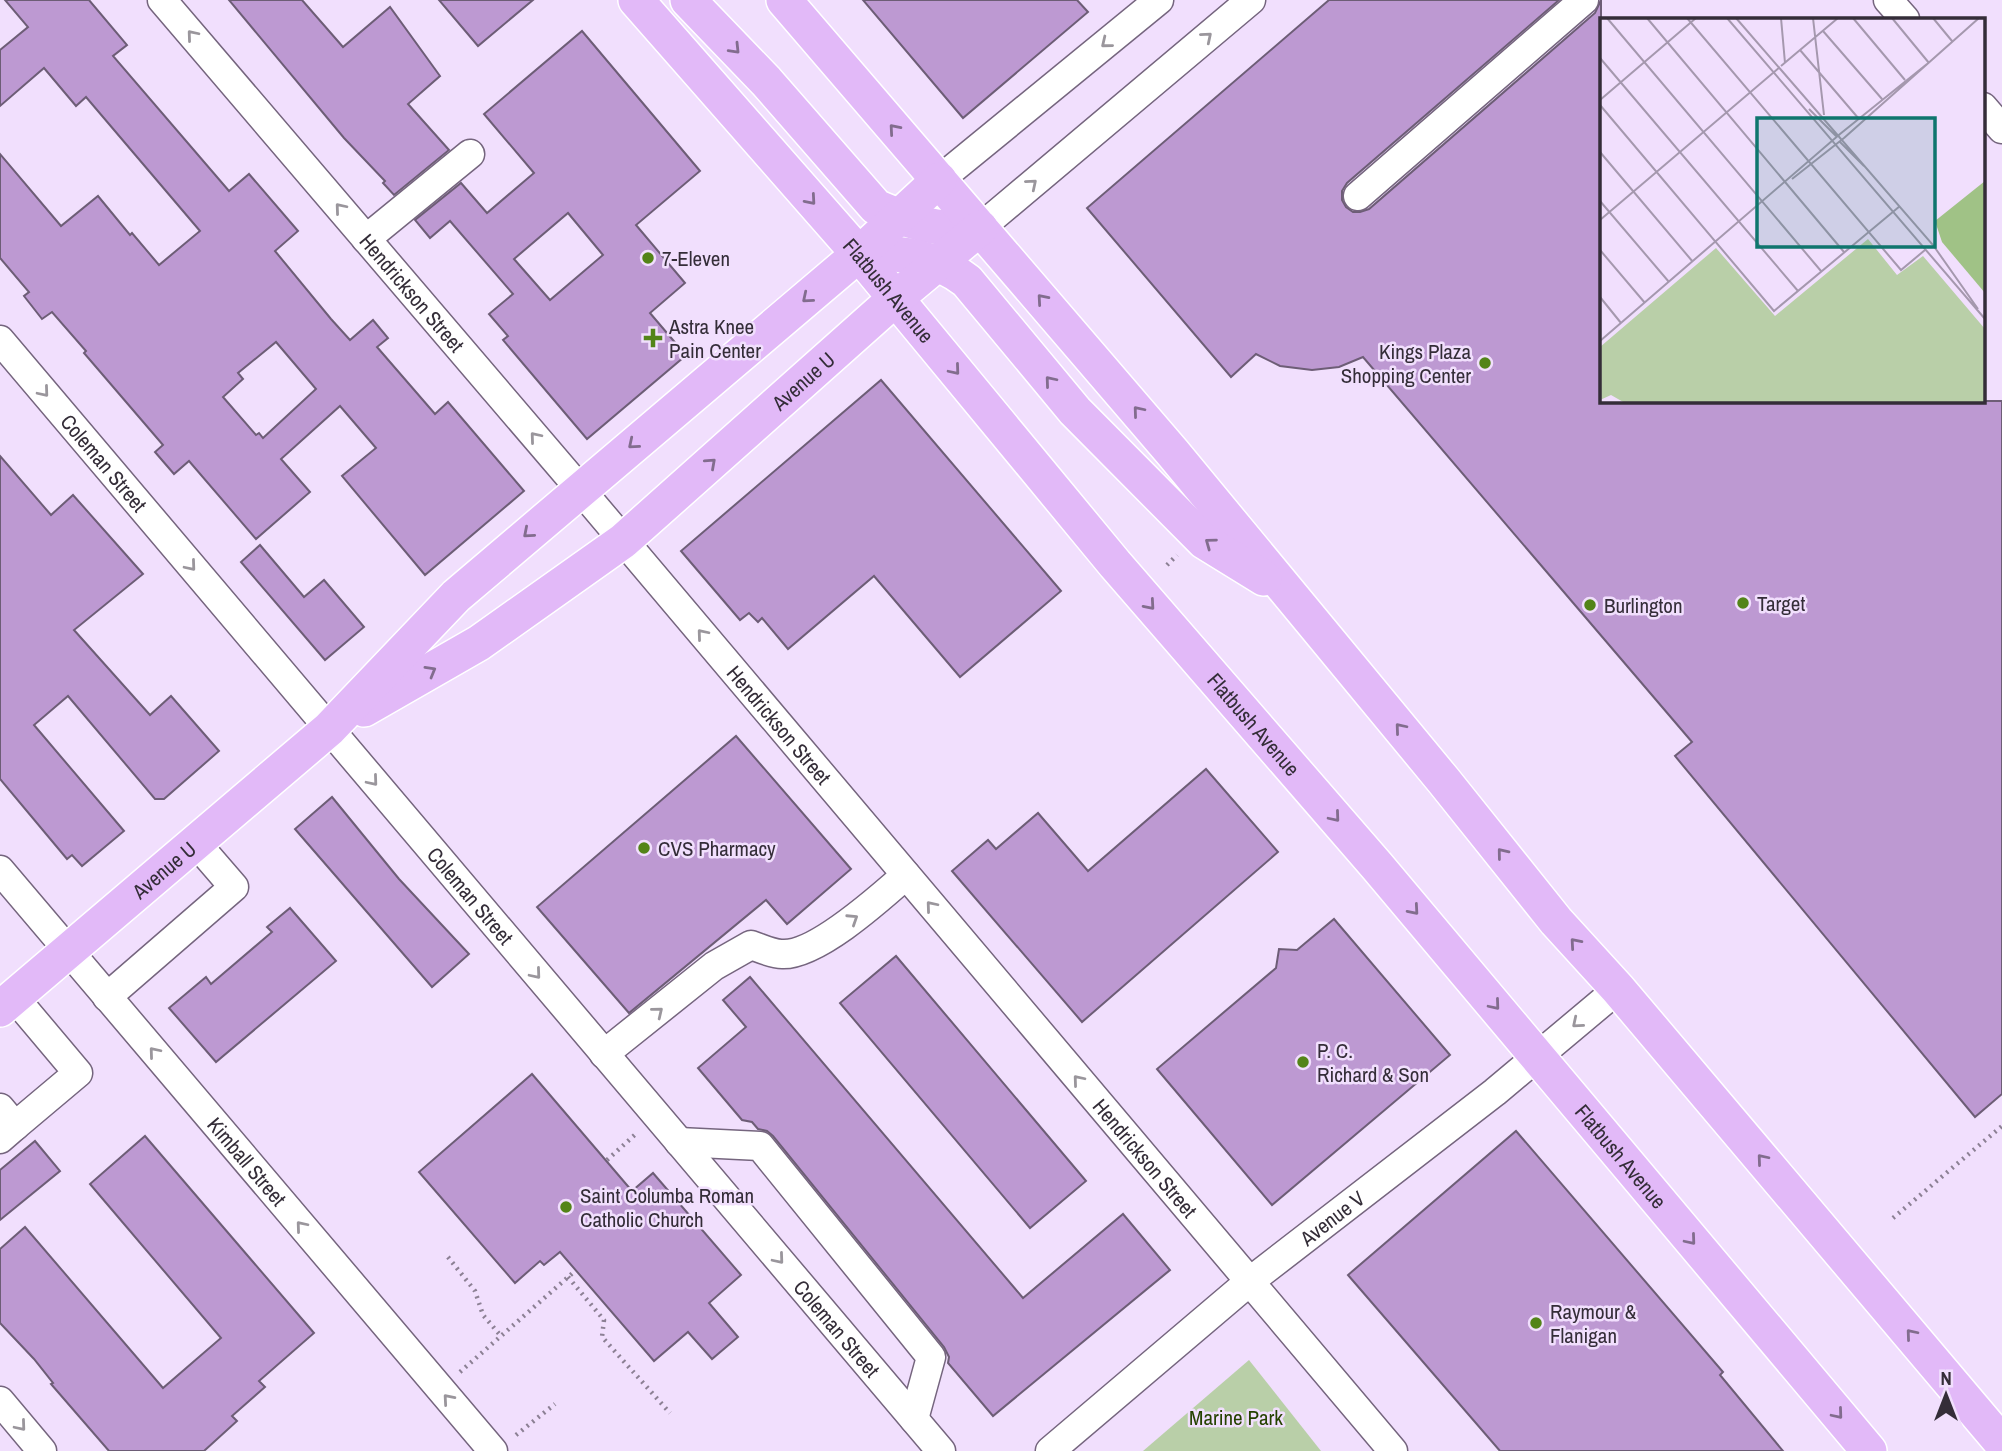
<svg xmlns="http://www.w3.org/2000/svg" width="2002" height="1451" font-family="'Archivo Narrow',sans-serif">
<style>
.green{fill:#b9cfa8}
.building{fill:#bd99d2;stroke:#6d5d76;stroke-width:2;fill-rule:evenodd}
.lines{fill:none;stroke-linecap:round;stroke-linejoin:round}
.minor-casing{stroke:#75657e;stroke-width:31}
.major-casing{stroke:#fff;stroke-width:38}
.path{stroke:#8c8094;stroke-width:4.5;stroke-dasharray:2 5;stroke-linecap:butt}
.minor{stroke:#fff;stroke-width:28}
.major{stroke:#e2b9f8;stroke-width:35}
.oneway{stroke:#9a969c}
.oneway2{stroke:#826c8e}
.poi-dot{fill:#538418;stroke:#f1dffd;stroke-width:2.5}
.labels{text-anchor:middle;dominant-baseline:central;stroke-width:5;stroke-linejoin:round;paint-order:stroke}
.poi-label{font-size:21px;fill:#342d38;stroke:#f1dffd;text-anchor:start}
.street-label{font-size:21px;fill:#342d38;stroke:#f1dffd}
.park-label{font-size:21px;fill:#254200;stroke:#f1dffd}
.inset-road{fill:none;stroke:#a598ae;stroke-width:2}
.view{fill:#0f766e;fill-opacity:0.15;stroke:#0f766e;stroke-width:3.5}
.inset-edge{fill:none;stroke:#342d38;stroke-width:3.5}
</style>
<rect width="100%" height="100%" fill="#f1dffd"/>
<!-- green -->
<polygon class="green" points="1249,1360 1321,1451 1143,1451"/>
<!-- building -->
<g class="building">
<path d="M 5,0 L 89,0 L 127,45 L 113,56 L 229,191 L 249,174 L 298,231 L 275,251 L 331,319 L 350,340 L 373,320 L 388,338 L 377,347 L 435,414 L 448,402 L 524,491 L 425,575 L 342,476 L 376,448 L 340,406 L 281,459 L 310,492 L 256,539 L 189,461 L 174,474 L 155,452 L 163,445 L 84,353 L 86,351 L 52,312 L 42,319 L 24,296 L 29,292 L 0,258 L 0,154 L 61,226 L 98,196 L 130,235 L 132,233 L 159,265 L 200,231 L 86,97 L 76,106 L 44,68 L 0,106 L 0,50 L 28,27 ZM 276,342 L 316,389 L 263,438 L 259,433 L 256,435 L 223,397 L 243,379 L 238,373 Z"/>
<polygon points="229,0 302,0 343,47 390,7 440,76 408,104 449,150 394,195 383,183 385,181 344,138"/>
<polygon points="439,0 533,0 478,46"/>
<polygon points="863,0 1077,0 1088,12 963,118"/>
<polygon points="1329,0 1559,0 1347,183 1342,191 1342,200 1346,207 1353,212 1360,212 1369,209 1595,13 1601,0 1601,401 2002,401 2002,1094 1975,1117 1675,756 1692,742 1363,357 1339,367 1312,370 1280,366 1256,354 1231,377 1087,208"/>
<path d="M 582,31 L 700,171 L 636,225 L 685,283 L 650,313 L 684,353 L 682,354 L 684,357 L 587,439 L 503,340 L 508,336 L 489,314 L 513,294 L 450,221 L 430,238 L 415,220 L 461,183 L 487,213 L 534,173 L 484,114 ZM 568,213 L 603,255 L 550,300 L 514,259 Z"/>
<polygon points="881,380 1061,591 960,677 874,576 788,649 762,618 758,622 749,613 740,620 681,551"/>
<polygon points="0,456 51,515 73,495 143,574 74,630 150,715 171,696 219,751 164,799 155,799 68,696 34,725 124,831 82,866 72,855 67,859 0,779"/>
<polygon points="260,545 304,597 324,580 364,627 325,660 241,562"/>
<polygon points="736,736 851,869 787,924 766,900 629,1013 537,907"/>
<polygon points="1206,769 1278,852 1082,1022 952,871 988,840 996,849 1038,813 1088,871"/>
<polygon points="332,797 399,879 469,954 432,987 295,829"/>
<polygon points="290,908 336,961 216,1062 169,1008 206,977 211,984 272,932 267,927"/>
<polygon points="1334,919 1450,1055 1272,1205 1157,1069 1276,968 1279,949 1297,950"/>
<polygon points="896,956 1086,1181 1030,1228 840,1003"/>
<polygon points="750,977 1023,1298 1123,1214 1170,1270 993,1416 948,1363 949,1357 944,1347 773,1136 767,1131 758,1129 752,1122 742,1120 698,1068 746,1027 723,1000"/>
<polygon points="532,1074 632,1191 653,1173 741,1275 709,1303 738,1337 712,1359 688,1332 654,1361 560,1252 544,1265 540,1261 515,1283 419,1172"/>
<polygon points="1516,1131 1723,1372 1720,1375 1783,1451 1500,1451 1348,1275"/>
<polygon points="145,1136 314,1333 259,1381 265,1387 232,1416 237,1421 204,1451 109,1451 51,1384 53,1383 34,1359 0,1323 0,1249 25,1227 163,1388 221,1338 90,1184"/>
<polygon points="35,1141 60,1171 0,1220 0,1170"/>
</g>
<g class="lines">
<!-- minor casing -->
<g class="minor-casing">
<g id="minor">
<path id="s1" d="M 162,0 L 580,489 L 1393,1451"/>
<polyline points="1888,0 1905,19"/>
<polyline points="1983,107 2002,129"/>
<polyline points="939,180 1159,0"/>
<polyline points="1358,196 1584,0"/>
<polyline points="980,228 1251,0"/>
<polyline points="366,239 470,154"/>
<path id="s2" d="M 0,340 L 941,1451"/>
<path id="s3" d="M 0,870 L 493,1451"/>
<polyline points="14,997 78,1073 15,1126"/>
<polyline points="107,997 234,887 196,843"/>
<path d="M 604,1054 L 714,966 L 751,945 C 760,948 772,954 782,954 C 816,956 880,898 906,875"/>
<polyline points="0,1108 15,1126 0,1139"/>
<polyline points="679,1142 760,1146 931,1357 914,1419"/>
<polyline points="0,1401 42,1451"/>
<path id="s4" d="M 1050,1451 L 1249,1282 L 1495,1092 L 1618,989"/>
</g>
</g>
<!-- major casing -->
<g class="major-casing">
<g id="major">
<path id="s5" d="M 636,0 L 859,254 L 1115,564 L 1377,866 L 1869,1451"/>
<path d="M 688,0 L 766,81 L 876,207 C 915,224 938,231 980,228"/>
<polyline points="784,0 1173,453 1444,781 1556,921 1618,989 2002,1443"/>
<path d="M 859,254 C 900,252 935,256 967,281 L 1075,411 L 1204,541 L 1264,578"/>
<path id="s6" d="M 364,709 L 479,643 L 623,541 L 896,298 L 980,228"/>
<path id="s7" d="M 0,1009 L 329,729 L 456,596 L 859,254 L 939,180"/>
</g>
</g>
<!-- path -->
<g class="path">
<polyline points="1167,565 1177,555"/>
<polyline points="607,1160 638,1132"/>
<polyline points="1893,1218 2002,1126"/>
<polyline points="448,1257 475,1291 483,1315 501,1336"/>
<polyline points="568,1277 604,1320 602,1337 670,1413"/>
<polyline points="460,1372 575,1271"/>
<polyline points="516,1435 555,1404"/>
</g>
<!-- minor -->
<use href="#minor" class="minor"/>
<!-- major -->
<use href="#major" class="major"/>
</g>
<!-- one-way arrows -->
<defs><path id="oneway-chevron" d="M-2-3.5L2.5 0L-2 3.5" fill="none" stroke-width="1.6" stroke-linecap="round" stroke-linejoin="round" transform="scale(1.75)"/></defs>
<g class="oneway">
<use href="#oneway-chevron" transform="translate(192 35) rotate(-130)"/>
<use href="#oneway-chevron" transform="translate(1207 37) rotate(-40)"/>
<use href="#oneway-chevron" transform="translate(1106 43) rotate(141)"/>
<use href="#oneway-chevron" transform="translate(1032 184) rotate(-40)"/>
<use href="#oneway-chevron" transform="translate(340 208) rotate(-130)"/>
<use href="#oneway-chevron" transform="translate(44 392) rotate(50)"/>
<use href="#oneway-chevron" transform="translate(535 437) rotate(-130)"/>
<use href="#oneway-chevron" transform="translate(191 566) rotate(50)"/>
<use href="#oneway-chevron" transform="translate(702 634) rotate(-130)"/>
<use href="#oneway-chevron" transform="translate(373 781) rotate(50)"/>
<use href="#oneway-chevron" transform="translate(931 906) rotate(-130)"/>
<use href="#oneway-chevron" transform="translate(853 919) rotate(-33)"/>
<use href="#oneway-chevron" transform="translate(536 974) rotate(50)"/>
<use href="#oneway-chevron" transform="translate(658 1012) rotate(-39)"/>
<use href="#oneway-chevron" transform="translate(1577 1023) rotate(140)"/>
<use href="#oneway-chevron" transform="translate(154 1052) rotate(-130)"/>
<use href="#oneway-chevron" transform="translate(1078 1080) rotate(-130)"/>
<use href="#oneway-chevron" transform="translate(301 1226) rotate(-130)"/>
<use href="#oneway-chevron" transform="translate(779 1259) rotate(50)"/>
<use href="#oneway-chevron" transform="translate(448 1399) rotate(-131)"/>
<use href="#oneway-chevron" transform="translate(21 1426) rotate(50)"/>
</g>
<g class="oneway2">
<use href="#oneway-chevron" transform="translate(735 49) rotate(46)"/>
<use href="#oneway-chevron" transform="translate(894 129) rotate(-131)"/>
<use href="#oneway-chevron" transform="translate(811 200) rotate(49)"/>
<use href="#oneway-chevron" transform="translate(807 298) rotate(140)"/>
<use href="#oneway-chevron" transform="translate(1042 299) rotate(-131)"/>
<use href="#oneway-chevron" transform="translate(955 370) rotate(50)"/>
<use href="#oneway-chevron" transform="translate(1050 381) rotate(-130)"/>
<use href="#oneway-chevron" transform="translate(1138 411) rotate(-130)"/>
<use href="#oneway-chevron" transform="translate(633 444) rotate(140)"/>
<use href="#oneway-chevron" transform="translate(711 463) rotate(-42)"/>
<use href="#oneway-chevron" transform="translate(528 533) rotate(139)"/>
<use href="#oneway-chevron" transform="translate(1210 543) rotate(-144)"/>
<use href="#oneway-chevron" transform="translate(1150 605) rotate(49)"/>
<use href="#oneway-chevron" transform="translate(431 671) rotate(-30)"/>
<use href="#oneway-chevron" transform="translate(1400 728) rotate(-130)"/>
<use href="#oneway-chevron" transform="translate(1335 817) rotate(50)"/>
<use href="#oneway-chevron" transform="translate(1502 853) rotate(-129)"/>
<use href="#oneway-chevron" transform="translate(1414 910) rotate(49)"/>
<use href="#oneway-chevron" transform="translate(1575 943) rotate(-131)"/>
<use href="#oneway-chevron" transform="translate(1495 1005) rotate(50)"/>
<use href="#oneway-chevron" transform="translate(1762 1159) rotate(-130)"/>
<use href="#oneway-chevron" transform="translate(1691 1240) rotate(50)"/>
<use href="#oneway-chevron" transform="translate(1911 1334) rotate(-130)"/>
<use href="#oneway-chevron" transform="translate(1838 1414) rotate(50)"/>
</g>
<!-- markers -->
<g class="poi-dot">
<circle cx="648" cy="258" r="7"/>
<path d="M649.5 327.5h7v7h7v7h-7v7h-7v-7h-7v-7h7z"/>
<circle cx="1485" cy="363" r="7"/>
<circle cx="1743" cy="603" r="7"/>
<circle cx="1590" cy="605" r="7"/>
<circle cx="644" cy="848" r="7"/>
<circle cx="1303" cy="1062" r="7"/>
<circle cx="566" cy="1207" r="7"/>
<circle cx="1536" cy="1323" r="7"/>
</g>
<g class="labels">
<!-- poi labels -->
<g class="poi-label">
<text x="662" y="258">7-Eleven</text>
<text x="669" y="326">Astra Knee<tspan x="669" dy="24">Pain Center</tspan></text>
<text x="1471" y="351" text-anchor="end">Kings Plaza<tspan x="1471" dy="24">Shopping Center</tspan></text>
<text x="1757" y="603">Target</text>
<text x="1604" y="605">Burlington</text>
<text x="658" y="848">CVS Pharmacy</text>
<text x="1317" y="1050">P. C.<tspan x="1317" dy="24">Richard &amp; Son</tspan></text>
<text x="580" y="1195">Saint Columba Roman<tspan x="580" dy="24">Catholic Church</tspan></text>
<text x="1550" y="1311">Raymour &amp;<tspan x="1550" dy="24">Flanigan</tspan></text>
</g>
<!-- street labels -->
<g class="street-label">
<text stroke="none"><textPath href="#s5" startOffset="385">Flatbush Avenue</textPath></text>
<text stroke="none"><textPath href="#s1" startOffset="385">Hendrickson Street</textPath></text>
<text stroke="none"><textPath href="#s6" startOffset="550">Avenue U</textPath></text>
<text stroke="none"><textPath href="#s2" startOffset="161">Coleman Street</textPath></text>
<text stroke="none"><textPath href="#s5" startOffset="952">Flatbush Avenue</textPath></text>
<text stroke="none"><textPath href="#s1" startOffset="952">Hendrickson Street</textPath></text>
<text stroke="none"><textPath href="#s7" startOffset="215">Avenue U</textPath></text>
<text stroke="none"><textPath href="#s2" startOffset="728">Coleman Street</textPath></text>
<text stroke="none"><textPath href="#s5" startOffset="1519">Flatbush Avenue</textPath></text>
<text stroke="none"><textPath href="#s1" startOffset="1519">Hendrickson Street</textPath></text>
<text stroke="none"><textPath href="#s3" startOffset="382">Kimball Street</textPath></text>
<text stroke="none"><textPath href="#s4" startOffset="366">Avenue V</textPath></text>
<text stroke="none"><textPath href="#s2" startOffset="1295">Coleman Street</textPath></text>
</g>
<!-- park labels -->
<g class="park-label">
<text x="1236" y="1417">Marine Park</text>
</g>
</g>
<!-- overview -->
<g transform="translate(1600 18)">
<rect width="385" height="385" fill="#f1dffd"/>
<path d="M 268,221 L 297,257 L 323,238 L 385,311 L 385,385 L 25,385 L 11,377 L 0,382 L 0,329 L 116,230 L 175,298 Z" fill="#b9cfa8"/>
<path d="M 385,163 L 385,275 L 342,224 L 335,203 Z" fill="#a0c286"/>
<path class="inset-road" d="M 7,0 L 221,253M 47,0 L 244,234M 87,0 L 301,252 L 325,232M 127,0 L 385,301M 136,0 L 333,227 L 378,291M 181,0 L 185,45M 213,0 L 224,97M 253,0 L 305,62M 292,0 L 329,45M 333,0 L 352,23M 223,13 L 282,81M 200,32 L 259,101M 0,40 L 198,273M 181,48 L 238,0M 0,82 L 96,0M 0,87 L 174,293 L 300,188M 209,91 L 237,119M 240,116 L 327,46M 244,120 L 379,0M 239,123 L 264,148M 0,134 L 93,244M 192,161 L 244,120M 0,183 L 69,264M 0,202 L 180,49M 0,232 L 45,285M 0,279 L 21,305M 0,323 L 240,116"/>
<path class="view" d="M 157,100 L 335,100 L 335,229 L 157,229 Z"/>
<rect width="385" height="385" class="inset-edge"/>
</g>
<!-- north arrow -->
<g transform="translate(1946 1395)" stroke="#f1dffd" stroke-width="5" paint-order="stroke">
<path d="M0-5L12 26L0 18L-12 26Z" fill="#342d38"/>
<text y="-10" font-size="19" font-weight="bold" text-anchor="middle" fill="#342d38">N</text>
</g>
</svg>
